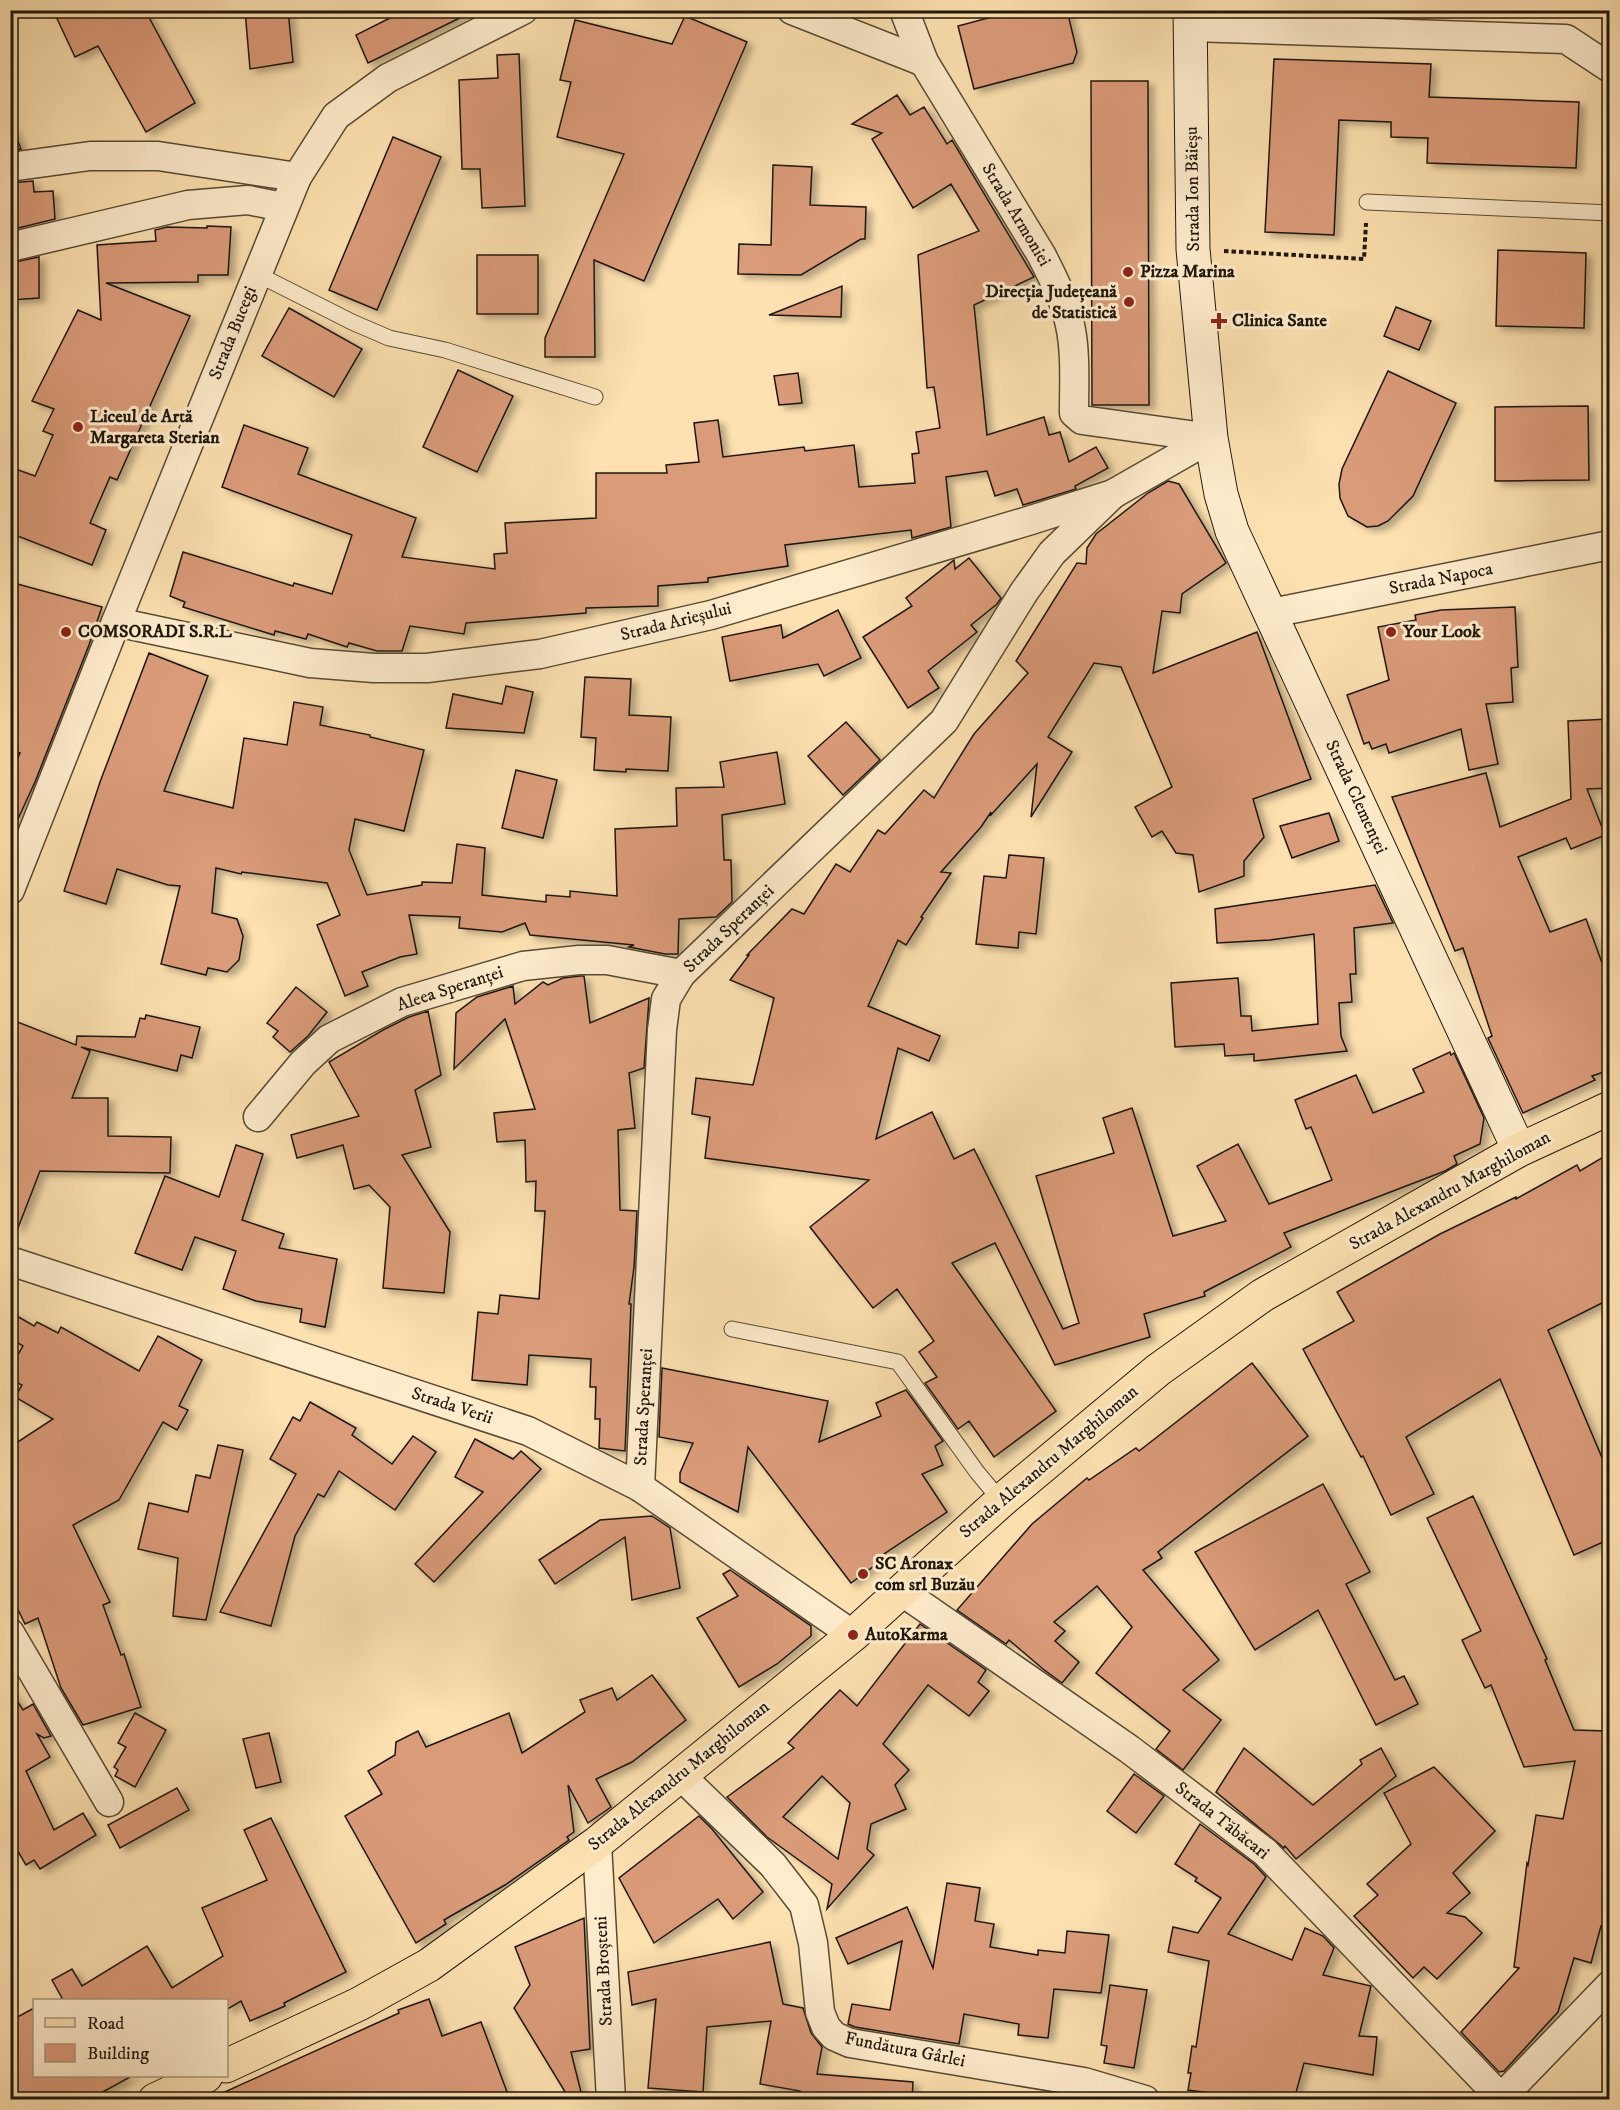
<svg xmlns="http://www.w3.org/2000/svg" width="1620" height="2110" font-family="'IM FELL DW Pica',serif">
<style>
.building{fill:#da9b79;stroke:#1f170d;stroke-width:1.5;fill-rule:evenodd;filter:url(#shadow)}
.lines{fill:none;stroke-linecap:round;stroke-linejoin:round}
.lane-casing{stroke:#564a36;stroke-width:17}
.street-casing{stroke:#564a36;stroke-width:31}
.secondary-casing{stroke:#1f170d;stroke-width:35}
.primary-casing{stroke:#1f170d;stroke-width:35}
.path{stroke:#1f170d;stroke-width:4;stroke-dasharray:4.5 3;stroke-linecap:butt}
.lane{stroke:#feeccc;stroke-width:15}
.street{stroke:#feeccc;stroke-width:28}
.secondary{stroke:#feeccc;stroke-width:33}
.primary{stroke:#fde1b0;stroke-width:33}
.poi-dot{fill:#8f2418;stroke:#feeccc;stroke-width:2}
.labels{text-anchor:middle;dominant-baseline:central;stroke-width:6;stroke-linejoin:round;paint-order:stroke}
.street-label{font-size:18px;fill:#1f170d;stroke:#feeccc}
.poi-label{font-size:18px;font-weight:bold;fill:#1f170d;stroke:#feeccc;text-anchor:start}
</style>
<defs>
<filter id="shadow"><feDropShadow dx="6" dy="4" stdDeviation="3" flood-color="#0004"/></filter>
</defs>
<rect width="100%" height="100%" fill="#fde1b0"/>
<filter id="stains"><feTurbulence type="fractalNoise" baseFrequency=".00333" numOctaves="4"/><feColorMatrix values="0 0 0 0 .2 0 0 0 0 .09 0 0 0 0 .02 0 0 0 .5 -.17"/></filter>
<radialGradient id="worn" r=".72"><stop offset=".6" stop-color="#630" stop-opacity="0"/><stop offset="1" stop-color="#630" stop-opacity=".3"/></radialGradient>
<!-- building -->
<g class="building">
<polygon points="53,10 145,10 195,103 146,132 98,46 75,57"/>
<polygon points="245,10 288,10 293,62 250,69"/>
<polygon points="388,10 476,10 368,63 356,35 390,18"/>
<polygon points="1018,10 1067,10 1077,52 1073,63 974,89 958,26"/>
<polygon points="685,16 747,42 644,281 594,260 595,357 545,357 545,338 624,154 557,137 571,82 560,80 575,20 672,44"/>
<polygon points="519,54 525,206 482,208 480,169 462,169 459,80 498,78 497,55"/>
<polygon points="1274,59 1431,64 1429,97 1579,102 1576,168 1427,163 1428,138 1391,137 1391,122 1339,120 1334,235 1265,232"/>
<polygon points="1091,81 1148,81 1149,405 1092,405"/>
<polygon points="897,95 910,115 924,107 947,144 952,140 1034,277 974,305 987,435 1044,417 1049,435 1060,432 1069,462 1096,447 1108,468 1075,486 1076,489 1023,505 1017,489 995,496 987,471 946,477 951,527 912,538 911,530 785,545 788,566 708,578 708,582 658,586 658,606 586,608 586,613 466,623 464,634 410,626 402,651 377,651 349,643 347,647 308,634 306,639 275,631 274,635 183,607 185,602 170,596 183,552 293,586 294,583 332,594 352,535 222,487 244,425 308,448 298,474 416,518 402,557 495,569 494,554 507,553 505,523 596,518 596,473 667,473 666,465 699,462 694,423 718,420 723,457 804,447 805,451 854,445 859,487 915,483 912,454 919,453 916,432 940,428 934,387 927,388 918,255 979,231 951,184 913,208 872,139 882,133 852,124"/>
<polygon points="13,128 21,149 10,150 10,129"/>
<polygon points="393,137 441,157 377,310 329,290"/>
<polygon points="773,165 812,167 810,205 866,207 865,239 861,239 801,275 738,274 739,244 771,245"/>
<polygon points="33,181 34,192 53,191 55,219 10,230 10,183"/>
<polygon points="207,226 231,227 228,275 198,275 198,282 106,283 190,316 117,480 110,477 90,523 106,530 92,565 10,533 10,467 35,476 53,435 43,431 54,409 32,401 78,310 101,320 97,245 156,241 155,230 167,227 207,228"/>
<polygon points="1498,250 1586,253 1584,328 1496,326"/>
<rect x="477" y="255" width="61" height="59"/>
<polygon points="39,257 39,298 10,300 10,263"/>
<polygon points="842,286 841,317 769,315"/>
<polygon points="1396,307 1431,321 1419,350 1384,336"/>
<polygon points="289,308 362,349 334,397 262,356"/>
<polygon points="458,370 513,396 477,472 423,447"/>
<polygon points="1388,371 1456,403 1413,496 1388,521 1378,526 1367,527 1348,516 1340,498 1339,484 1342,469"/>
<polygon points="798,373 802,403 779,405 774,376"/>
<polygon points="1588,406 1589,480 1495,481 1495,407"/>
<polygon points="1168,481 1179,484 1226,563 1182,594 1180,613 1162,611 1153,673 1257,632 1311,779 1253,799 1264,837 1244,861 1244,876 1199,892 1193,855 1176,853 1162,831 1152,837 1135,807 1172,787 1121,667 1094,663 1048,737 1072,752 1031,817 1037,764 990,816 991,812 981,827 941,872 951,873 921,917 923,918 906,945 898,940 868,1006 940,1036 929,1061 898,1048 876,1139 932,1112 954,1159 974,1149 1063,1329 1079,1323 1036,1176 1114,1153 1103,1118 1132,1108 1173,1236 1226,1221 1197,1166 1238,1144 1269,1204 1332,1180 1311,1127 1306,1129 1295,1100 1356,1075 1373,1113 1424,1092 1413,1069 1450,1052 1451,1055 1454,1053 1484,1118 1480,1144 1454,1156 1457,1164 1445,1171 1284,1233 1291,1247 1204,1292 1205,1296 1144,1314 1150,1337 1055,1365 995,1243 952,1263 1056,1411 994,1457 969,1421 958,1429 925,1383 937,1377 919,1352 934,1341 897,1289 873,1308 810,1227 869,1180 705,1158 710,1117 692,1114 696,1078 753,1085 774,998 730,980 749,955 747,955 792,909 804,914 836,864 850,872 878,830 885,834 924,790 934,798 974,734 1028,673 1016,661 1077,563 1086,564 1087,548 1096,534 1148,493"/>
<polygon points="969,558 1001,598 997,604 971,625 977,632 928,671 939,688 908,708 863,637 912,606 906,598 954,560 955,569"/>
<polygon points="10,582 102,607 89,645 35,782 10,836 10,775 20,753 10,749"/>
<polygon points="1515,607 1518,667 1511,668 1513,702 1486,704 1498,764 1469,770 1461,729 1389,753 1386,744 1372,749 1369,742 1364,744 1347,695 1389,680 1378,627 1416,620 1415,615 1441,610"/>
<polygon points="838,610 861,658 824,676 818,664 730,681 722,637 781,625 783,638"/>
<polygon points="149,653 208,676 164,791 233,808 244,738 287,745 294,702 323,707 320,725 370,735 370,737 424,750 404,831 355,819 349,850 367,895 422,885 422,882 452,883 457,844 485,848 482,895 546,902 546,895 570,897 570,891 617,896 615,829 677,826 676,788 724,787 720,762 777,752 785,804 722,815 724,860 731,860 732,902 716,917 679,919 678,954 665,954 629,947 634,945 530,935 525,923 502,932 459,928 460,917 409,915 417,954 400,957 362,972 368,986 345,996 317,925 340,915 327,883 242,872 241,874 216,868 212,913 237,919 243,936 239,960 227,972 208,968 206,975 161,964 180,886 168,885 117,869 106,904 64,891 100,782"/>
<polygon points="585,677 631,679 629,715 671,717 668,771 626,769 626,772 594,770 596,738 581,737"/>
<polygon points="506,686 533,692 524,733 446,728 453,694 502,704"/>
<polygon points="1610,719 1610,788 1587,789 1605,835 1571,849 1566,838 1518,857 1550,932 1586,919 1610,985 1610,1070 1592,1076 1595,1080 1523,1113 1488,1038 1492,1036 1463,948 1455,951 1392,797 1486,773 1500,827 1571,799 1568,721"/>
<polygon points="846,722 880,760 843,795 808,756"/>
<polygon points="516,770 557,780 543,838 502,828"/>
<polygon points="1329,813 1339,841 1292,858 1280,826"/>
<polygon points="1009,855 1044,858 1036,934 1019,932 1018,948 976,944 984,876 1006,878"/>
<polygon points="1375,885 1393,923 1354,928 1356,974 1350,974 1352,1002 1339,1003 1341,1036 1347,1051 1254,1061 1254,1054 1225,1056 1224,1044 1175,1047 1171,983 1238,978 1241,1016 1251,1016 1252,1031 1318,1024 1314,934 1270,940 1217,943 1215,909"/>
<polygon points="580,976 584,976 590,1023 649,998 649,999 644,1068 629,1073 635,1128 618,1130 620,1210 637,1211 634,1267 629,1304 631,1304 625,1451 599,1448 600,1419 595,1419 596,1387 590,1387 591,1359 529,1355 527,1385 472,1380 478,1312 498,1314 500,1295 539,1299 545,1211 535,1211 536,1181 526,1182 525,1140 497,1142 494,1113 535,1109 505,1019 454,1069 456,1013 477,997 513,986 515,1004 543,982 548,985 563,978"/>
<polygon points="296,987 327,1012 308,1036 290,1052 273,1037 278,1031 267,1023"/>
<polygon points="428,1011 441,1075 415,1090 431,1147 402,1155 450,1232 444,1293 383,1288 390,1207 369,1185 354,1189 343,1145 297,1158 291,1135 359,1116 329,1062 383,1030 409,1017"/>
<polygon points="146,1015 200,1027 192,1058 181,1055 177,1071 81,1047 90,1051 72,1098 108,1098 108,1136 171,1137 170,1173 40,1171 18,1228 15,1227 18,1099 10,1096 10,1019 76,1045 77,1036 135,1037 140,1018 145,1019"/>
<polygon points="236,1145 263,1154 242,1220 284,1234 279,1248 337,1259 325,1327 300,1322 302,1309 256,1301 223,1289 236,1251 195,1237 182,1270 135,1253 165,1176 219,1197"/>
<polygon points="1610,1153 1610,1299 1548,1330 1603,1460 1610,1457 1610,1539 1574,1555 1500,1379 1406,1437 1434,1494 1391,1515 1363,1456 1361,1457 1303,1349 1354,1321 1337,1292 1440,1234 1516,1197 1516,1199 1577,1165 1580,1171"/>
<polygon points="10,1312 34,1326 37,1322 58,1333 61,1327 139,1371 158,1336 202,1360 179,1406 188,1410 177,1430 163,1422 119,1500 73,1525 110,1602 103,1605 121,1655 124,1654 141,1707 83,1725 61,1688 38,1618 25,1624 10,1593 10,1447 53,1419 15,1397 22,1385 10,1379 10,1368 23,1346 10,1338"/>
<polygon points="1252,1363 1308,1436 1158,1552 1162,1558 1143,1570 1219,1660 1183,1690 1221,1720 1183,1770 1156,1749 1170,1731 1096,1673 1132,1627 1097,1586 1054,1622 1065,1631 1055,1641 1079,1662 1062,1683 1043,1669 1009,1640 1006,1644 957,1610 1032,1524 1087,1478 1089,1480 1136,1448 1139,1451"/>
<polygon points="662,1368 828,1401 819,1442 881,1416 876,1403 906,1390 943,1441 935,1446 943,1465 922,1474 947,1512 884,1554 886,1557 851,1583 748,1447 738,1512 680,1482 680,1473 693,1443 659,1437"/>
<polygon points="310,1402 356,1428 352,1435 392,1464 413,1436 436,1452 395,1510 339,1471 324,1497 318,1494 295,1536 271,1626 220,1612 296,1474 270,1459 293,1417 300,1421"/>
<polygon points="475,1439 513,1459 521,1451 541,1469 434,1582 415,1564 483,1492 455,1477"/>
<polygon points="218,1445 243,1450 206,1620 173,1616 178,1558 138,1549 149,1503 188,1512 196,1475 210,1478"/>
<polygon points="1323,1484 1370,1572 1346,1584 1395,1680 1404,1676 1418,1704 1376,1725 1318,1610 1255,1650 1195,1552"/>
<polygon points="1473,1496 1547,1659 1545,1660 1574,1730 1607,1731 1610,1749 1610,1906 1605,1927 1601,1926 1591,1963 1574,1958 1558,2012 1504,2071 1499,2072 1461,2032 1519,1968 1514,1967 1527,1863 1528,1865 1536,1815 1563,1819 1575,1761 1524,1767 1491,1685 1485,1688 1462,1640 1481,1631 1427,1518"/>
<polygon points="652,1516 670,1528 680,1588 632,1600 625,1537 555,1584 539,1560 600,1520"/>
<polygon points="730,1570 811,1626 811,1636 777,1664 739,1687 697,1618 738,1596 723,1574"/>
<path d="M 920,1624 L 986,1670 L 978,1682 L 989,1691 L 969,1716 L 928,1685 L 883,1744 L 909,1770 L 895,1785 L 906,1809 L 871,1824 L 867,1849 L 874,1855 L 827,1909 L 832,1884 L 767,1837 L 727,1797 L 794,1748 L 788,1743 L 840,1690 L 857,1706 ZM 822,1776 L 850,1803 L 838,1859 L 783,1817 Z"/>
<polygon points="652,1675 686,1720 632,1762 596,1779 611,1807 588,1823 568,1785 574,1832 567,1837 569,1840 505,1885 449,1917 444,1920 446,1924 416,1943 345,1816 382,1794 368,1771 395,1755 396,1742 418,1731 426,1747 509,1713 522,1753 585,1712 580,1700 612,1688 617,1700"/>
<polygon points="10,1690 23,1710 33,1704 51,1736 44,1738 37,1734 50,1757 26,1771 54,1830 83,1813 96,1835 40,1869 34,1860 26,1865 10,1838"/>
<polygon points="135,1713 166,1730 135,1787 115,1776 118,1770 114,1767 126,1747 118,1743"/>
<polygon points="269,1733 281,1782 256,1788 243,1739"/>
<polygon points="1244,1748 1313,1805 1362,1764 1360,1760 1381,1748 1396,1776 1296,1859 1285,1846 1284,1848 1216,1792"/>
<polygon points="1434,1767 1495,1831 1453,1873 1470,1893 1447,1913 1465,1917 1482,1933 1437,1979 1424,1967 1413,1978 1354,1916 1378,1895 1367,1884 1411,1844 1384,1793"/>
<polygon points="1134,1774 1164,1796 1136,1833 1107,1811"/>
<polygon points="177,1788 189,1810 120,1848 108,1825"/>
<polygon points="699,1816 712,1829 763,1892 733,1919 718,1899 654,1943 619,1878"/>
<polygon points="271,1818 346,1972 284,2003 285,2006 250,2021 241,2001 226,2010 226,2001 58,2001 62,1998 52,1980 72,1969 82,1986 147,1946 172,1988 223,1956 202,1908 267,1880 244,1830"/>
<polygon points="1200,1824 1254,1864 1266,1877 1228,1934 1292,1960 1305,1928 1323,1936 1334,1948 1323,1975 1371,1986 1359,2036 1377,2037 1373,2075 1304,2063 1294,2100 1216,2100 1217,2094 1188,2090 1191,2073 1188,2073 1192,2046 1196,2047 1209,1961 1168,1952 1173,1927 1198,1933 1221,1898 1195,1881 1197,1878 1175,1864"/>
<polygon points="947,1883 980,1888 975,1921 994,1924 990,1947 1038,1955 1038,1950 1065,1953 1067,1931 1109,1935 1101,1993 1054,1989 1048,2038 1018,2035 1019,2024 964,2014 959,2044 855,2027 848,2024 852,2004 890,2010 902,1941 848,1964 836,1938 907,1907 933,1968"/>
<polygon points="584,1918 590,2049 571,2052 583,2100 570,2100 514,2008 530,1985 515,1947"/>
<polygon points="770,1942 783,2004 803,2008 811,2033 822,2047 817,2074 913,2082 912,2100 798,2100 800,2091 760,2084 771,2021 707,2027 703,2092 648,2088 656,1999 632,2005 628,1972"/>
<polygon points="1110,1985 1147,1990 1134,2068 1104,2063 1107,2046 1101,2045"/>
<polygon points="429,1999 442,2036 481,2022 510,2100 207,2100 399,2013 398,2010"/>
<polygon points="34,2008 34,2076 132,2076 88,2100 10,2100 10,2021"/>
</g>
<g class="lines">
<!-- lane casing -->
<g class="lane-casing">
<g id="lane">
<polyline points="1367,202 1610,213"/>
<polyline points="257,274 352,322 389,338 445,350 595,397"/>
<polyline points="732,1329 898,1362 977,1472 1001,1501"/>
</g>
</g>
<!-- street casing -->
<g class="street-casing">
<g id="street">
<polyline points="792,10 924,62"/>
<path d="M 904,10 L 924,62 L 1042,256 C 1053,278 1065,301 1070,325 C 1076,352 1074,385 1074,413 L 1082,420 L 1211,438"/>
<polyline points="1190,27 1566,39 1610,68"/>
<polyline points="10,167 90,156 158,156 297,177"/>
<polyline points="10,247 188,205 248,200 283,207"/>
<polyline points="1272,613 1610,545"/>
<polyline points="116,622 310,663 374,668 427,668 540,654 711,615 1028,521 1113,494 1211,438"/>
<polyline points="10,890 116,622 297,177 336,116 388,78 523,10"/>
<polyline points="258,1117 303,1063 329,1039 402,1002 523,966 579,960 607,960 681,974"/>
<polyline points="10,1261 528,1431 640,1487 853,1635"/>
<polyline points="640,1487 662,1030 666,999 681,974 944,721 1024,592 1052,553 1113,494"/>
<polyline points="901,1591 1129,1749 1265,1852 1503,2100"/>
<polyline points="10,1633 109,1802"/>
<polyline points="680,1775 773,1865 804,1905 813,1943 820,2012 826,2027 834,2036 850,2043 1084,2082 1145,2100"/>
<polyline points="597,1843 611,2100"/>
<polyline points="1501,2098 1610,1985"/>
</g>
</g>
<!-- secondary casing -->
<g class="secondary-casing">
<polyline id="secondary" points="1190,10 1193,249 1211,438 1221,494 1232,531 1519,1150"/>
</g>
<!-- primary casing -->
<g class="primary-casing">
<g id="primary">
<polyline points="226,2066 359,2004 429,1965 597,1843 853,1635 1001,1501 1158,1370 1263,1295 1519,1150 1610,1108"/>
<polyline points="155,2100 206,2076"/>
</g>
</g>
<!-- path -->
<polyline class="path" points="1224,251 1364,259 1366,223"/>
<!-- lane -->
<use href="#lane" class="lane"/>
<!-- street -->
<use href="#street" class="street"/>
<!-- secondary -->
<use href="#secondary" class="secondary"/>
<!-- primary -->
<use href="#primary" class="primary"/>
</g>
<!-- markers -->
<g class="poi-dot">
<circle cx="1128" cy="272" r="6"/>
<circle cx="1129" cy="302" r="6"/>
<path d="M1216 312h6v6h6v6h-6v6h-6v-6h-6v-6h6z"/>
<circle cx="78" cy="427" r="6"/>
<circle cx="66" cy="632" r="6"/>
<circle cx="1391" cy="632" r="6"/>
<circle cx="863" cy="1574" r="6"/>
<circle cx="853" cy="1635" r="6"/>
</g>
<g class="labels">
<!-- street labels -->
<g class="street-label">
<text transform="translate(1193 189) rotate(-91)">Strada Ion Băieșu</text>
<text transform="translate(1016 215) rotate(59)">Strada Armoniei</text>
<text transform="translate(233 333) rotate(-68)">Strada Bucegi</text>
<text transform="translate(1441 579) rotate(-11)">Strada Napoca</text>
<text transform="translate(676 622) rotate(-14)">Strada Arieșului</text>
<text transform="translate(1356 797) rotate(65)">Strada Clemenței</text>
<text transform="translate(729 929) rotate(-44)">Strada Speranței</text>
<text transform="translate(450 989) rotate(-18)">Aleea Speranței</text>
<text transform="translate(1450 1191) rotate(-29)">Strada Alexandru Marghiloman</text>
<text transform="translate(452 1406) rotate(18)">Strada Verii</text>
<text transform="translate(644 1407) rotate(-87)">Strada Speranței</text>
<text transform="translate(1049 1462) rotate(-40)">Strada Alexandru Marghiloman</text>
<text transform="translate(679 1776) rotate(-39)">Strada Alexandru Marghiloman</text>
<text transform="translate(1222 1821) rotate(38)">Strada Tăbăcari</text>
<text transform="translate(604 1971) rotate(-93)">Strada Broșteni</text>
<text transform="translate(905 2050) rotate(11)">Fundătura Gârlei</text>
</g>
<!-- poi labels -->
<g class="poi-label">
<text x="1140" y="272">Pizza Marina</text>
<text x="1117" y="292" text-anchor="end">Direcția Județeană<tspan x="1117" dy="21">de Statistică</tspan></text>
<text x="1232" y="321">Clinica Sante</text>
<text x="90" y="417">Liceul de Artă<tspan x="90" dy="21">Margareta Sterian</tspan></text>
<text x="78" y="632">COMSORADI S.R.L</text>
<text x="1403" y="632">Your Look</text>
<text x="875" y="1564">SC Aronax<tspan x="875" dy="21">com srl Buzău</tspan></text>
<text x="865" y="1635">AutoKarma</text>
</g>
</g>
<!-- margin -->
<rect width="1620" height="2110" fill="none" stroke="#fde1b0" stroke-width="36"/>
<rect x="12" y="12" width="1596" height="2086" fill="none" stroke="#1f170d" stroke-width="3"/>
<rect x="18" y="18" width="1584" height="2074" fill="none" stroke="#1f170d" stroke-width="1.5"/>
<!-- legend -->
<rect x="33" y="1999" width="195" height="78" fill="#feeccc" stroke="#a59780" stroke-width="1.5"/>
<rect x="45" y="2018" width="30" height="9" fill="#fde1b0" stroke="#a59780" stroke-width="1.5"/>
<text x="87" y="2029" font-size="18" fill="#1f170d">Road</text>
<rect x="45" y="2044" width="30" height="18" fill="#da9b79" stroke="#a59780" stroke-width="1.5"/>
<text x="87" y="2059" font-size="18" fill="#1f170d">Building</text>
<rect width="100%" height="100%" filter="url(#stains)"/>
<rect width="100%" height="100%" fill="url(#worn)"/>
</svg>
